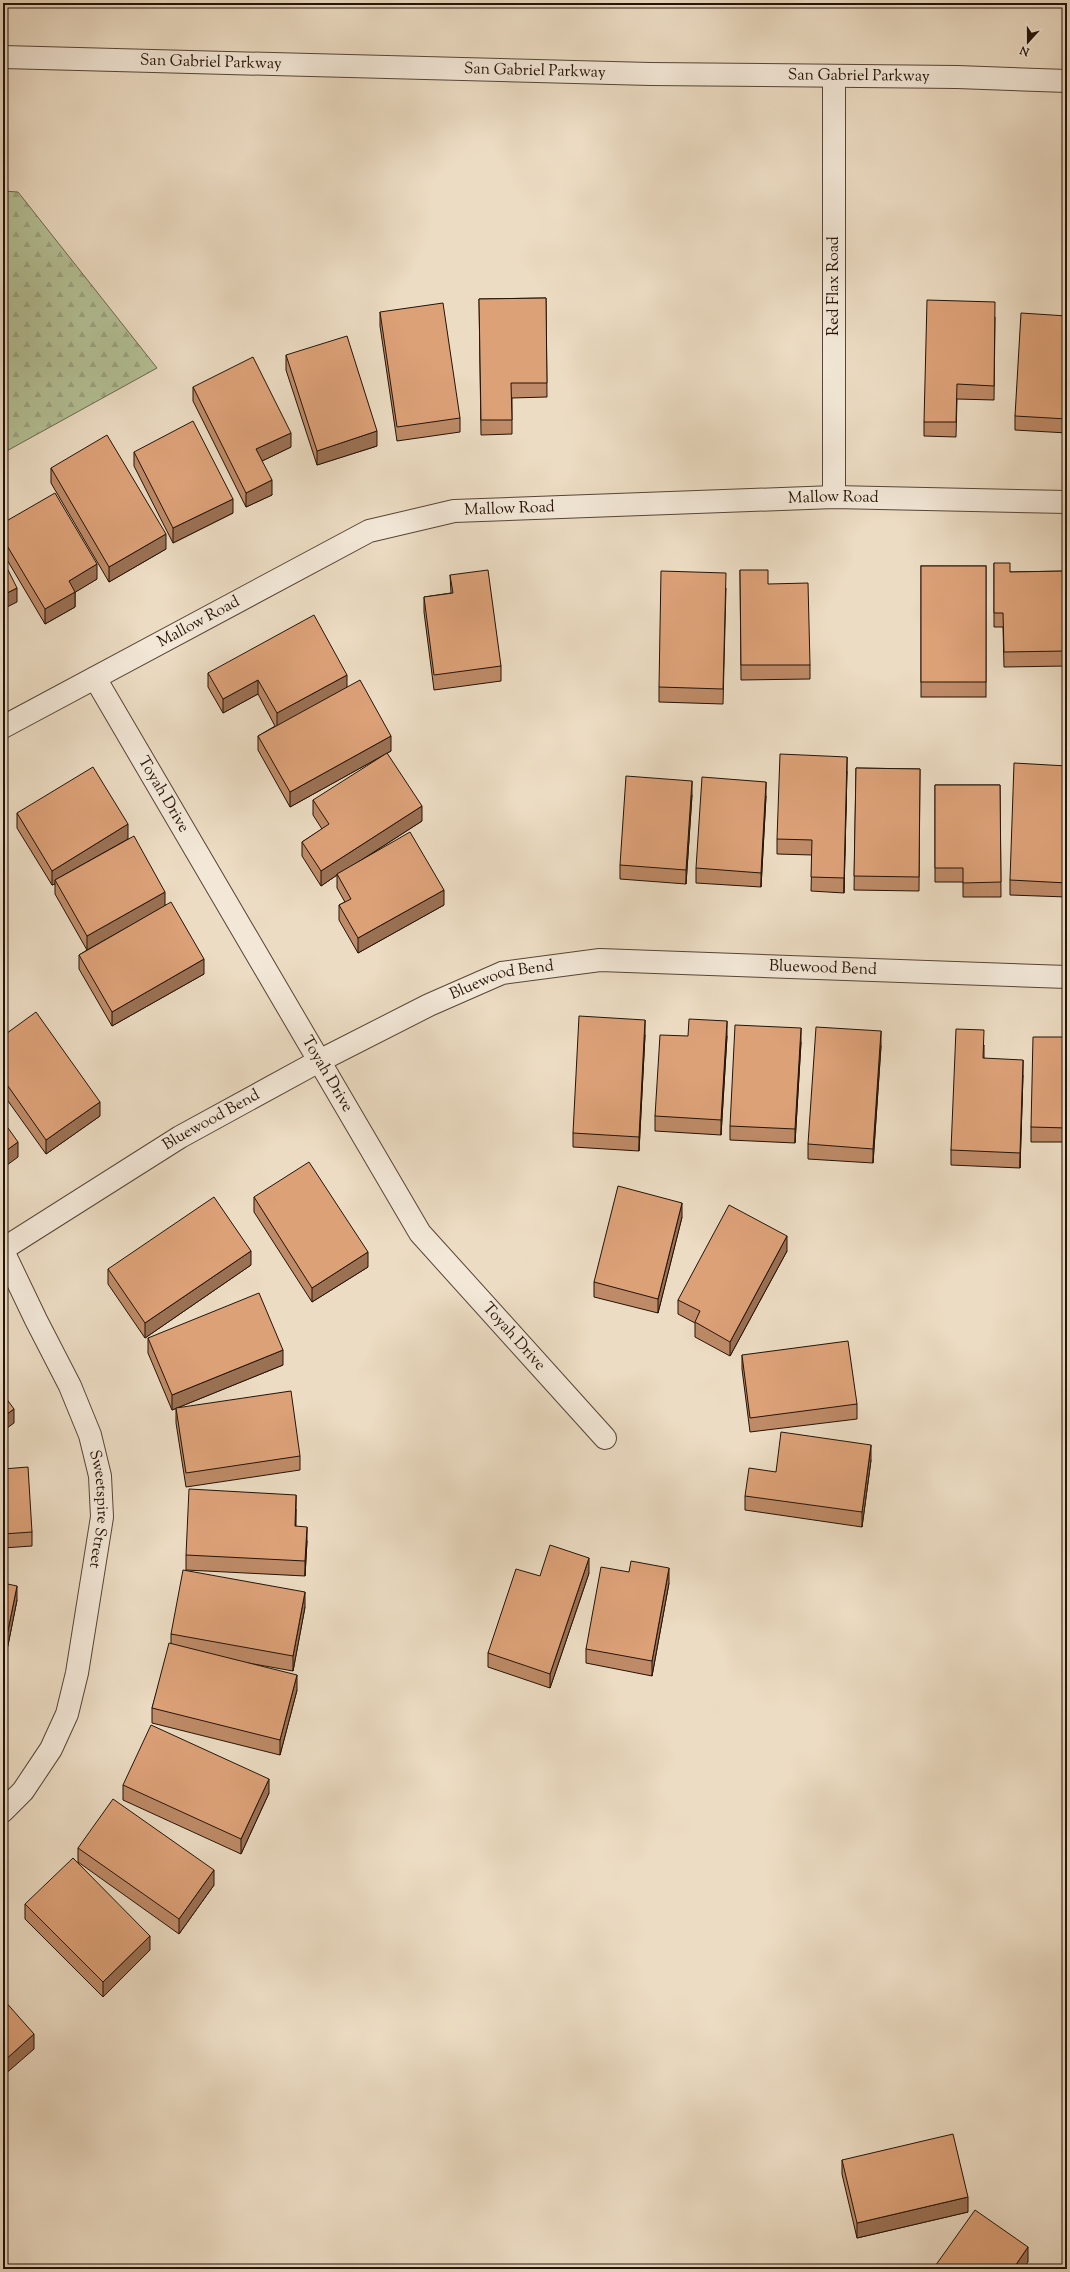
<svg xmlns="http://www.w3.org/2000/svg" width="1070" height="2272" font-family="'Sorts Mill Goudy',serif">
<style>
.forest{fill:url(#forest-firs);stroke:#6c6a4e}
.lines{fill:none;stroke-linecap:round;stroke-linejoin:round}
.minor-casing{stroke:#564536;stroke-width:24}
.tertiary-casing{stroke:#564536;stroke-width:24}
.minor{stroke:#f3e8d8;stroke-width:22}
.tertiary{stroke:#f3e8d8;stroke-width:22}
.wall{fill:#be8a67;stroke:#241307}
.shaded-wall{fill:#9b7154;stroke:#241307}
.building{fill:#dda178;stroke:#241307}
.labels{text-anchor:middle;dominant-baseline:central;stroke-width:3.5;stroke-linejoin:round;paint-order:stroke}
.street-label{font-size:16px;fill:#241307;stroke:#f3e8d8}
</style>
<defs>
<pattern id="forest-firs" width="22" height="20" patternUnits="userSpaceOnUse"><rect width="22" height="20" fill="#b4c196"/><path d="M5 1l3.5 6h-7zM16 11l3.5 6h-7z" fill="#9ba580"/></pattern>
</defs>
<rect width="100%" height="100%" fill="#ecdcc3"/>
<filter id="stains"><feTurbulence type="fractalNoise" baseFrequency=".005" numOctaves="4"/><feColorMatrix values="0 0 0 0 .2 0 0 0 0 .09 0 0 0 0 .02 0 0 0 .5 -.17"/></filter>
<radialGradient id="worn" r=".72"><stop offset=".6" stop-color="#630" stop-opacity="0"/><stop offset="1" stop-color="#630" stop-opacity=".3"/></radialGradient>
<!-- forest -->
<polygon class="forest" points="3,191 18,192 157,368 3,453"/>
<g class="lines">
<!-- minor casing -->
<g class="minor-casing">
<g id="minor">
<polyline points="834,76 834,497"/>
<path id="s1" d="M 95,678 L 420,1233 L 605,1438"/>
<path id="s2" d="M 3,727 L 369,531 L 454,511 L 834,497 L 1067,502"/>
<path id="s3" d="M 3,1249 L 180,1137 L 319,1061 L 429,1005 L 502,973 L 600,960 L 1067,977"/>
<path id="s4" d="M 3,1251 L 36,1320 L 70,1386 L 90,1435 L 100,1476 L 102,1517 L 77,1673 L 67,1714 L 51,1749 L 23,1791 L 3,1811"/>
</g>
</g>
<!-- tertiary casing -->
<g class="tertiary-casing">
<g id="tertiary">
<path id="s5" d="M 3,57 L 650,74 L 957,77 L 1067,81"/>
</g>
</g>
<!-- minor -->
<use href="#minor" class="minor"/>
<!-- tertiary -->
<use href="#tertiary" class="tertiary"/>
</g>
<!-- wall -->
<g class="wall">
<polygon points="546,298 547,397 512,398 512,434 481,435 479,299"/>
<polygon points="380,312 460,418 460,432 397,441 380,326"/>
<polygon points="1067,316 1067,433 1015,430 1015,416"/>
<polygon points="995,317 994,400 957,399 956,437 924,436 924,422"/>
<polygon points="286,355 377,446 317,465 286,370"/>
<polygon points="193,387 291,447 262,461 272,495 246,507 193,401"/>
<polygon points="134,452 233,513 173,543 134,466"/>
<polygon points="51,468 166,549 109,582 51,483"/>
<polygon points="3,523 97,579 75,592 75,607 45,624 3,553"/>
<polygon points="994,563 1010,572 1067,571 1067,666 1004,667 1003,627 994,627"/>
<rect x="921" y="566" width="65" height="131"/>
<polygon points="740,570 810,665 810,679 741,680"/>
<polygon points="450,575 501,666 501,681 434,690 424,612 424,597 451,593"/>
<polygon points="726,588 723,704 659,702 659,687"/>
<polygon points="208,673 347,687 391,751 290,807 258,750 258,736 275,726 258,694 223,713 208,687"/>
<polygon points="1067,766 1067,897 1010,895 1010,880"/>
<polygon points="856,768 920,769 919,891 854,890"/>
<polygon points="847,771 844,893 811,891 812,855 777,854 777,839"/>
<polygon points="935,785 1000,785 1001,897 963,897 963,882 935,882"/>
<polygon points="692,795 686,884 620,879 620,865"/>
<polygon points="766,796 761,887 696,883 696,868"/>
<polygon points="313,800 422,821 357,863 444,905 358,953 339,920 339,905 345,902 337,888 337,875 321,886 302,856 302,842 322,829 313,815"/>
<polygon points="17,813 128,839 204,974 112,1026 79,969 79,955 87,950 55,894 55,884 52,885 17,828"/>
<polygon points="645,1035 639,1151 573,1147 573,1133"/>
<polygon points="3,1036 100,1116 46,1154 3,1094"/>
<polygon points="688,1036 727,1036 721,1135 655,1131 655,1116"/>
<polygon points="1067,1037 1067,1142 1031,1142 1031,1127"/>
<polygon points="801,1042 795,1143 730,1140 730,1126"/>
<polygon points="984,1045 984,1058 1023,1075 1020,1168 951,1165 951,1150"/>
<polygon points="881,1046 873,1163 808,1159 808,1144"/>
<polygon points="254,1197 368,1267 312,1302 254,1212"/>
<polygon points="682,1217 658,1313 594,1297 594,1282"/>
<polygon points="787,1251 730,1356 695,1337 695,1323 678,1314 678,1300"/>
<polygon points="251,1265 145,1338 108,1284 108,1269"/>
<polygon points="148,1338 283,1365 172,1410 148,1353"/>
<polygon points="742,1355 857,1404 857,1419 750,1432 742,1369"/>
<polygon points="176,1408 300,1456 300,1470 186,1487 176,1423"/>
<polygon points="871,1460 862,1527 745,1510 745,1496 776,1472"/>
<polygon points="3,1469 32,1532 32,1546 3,1548"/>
<polygon points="296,1509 296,1526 307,1541 305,1576 186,1570 186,1555"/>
<polygon points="629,1572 669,1583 652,1676 586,1663 586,1649"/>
<polygon points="589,1573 550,1688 488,1667 488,1653 540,1576"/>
<polygon points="3,1583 17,1600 5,1660 3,1660"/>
<polygon points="305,1607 293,1671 248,1663 297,1690 280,1755 152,1723 152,1708 171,1643 171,1634"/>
<polygon points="123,1785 269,1793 241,1854 123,1800"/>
<polygon points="78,1848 214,1885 179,1934 78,1862"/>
<polygon points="25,1904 150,1950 103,1997 25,1919"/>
<polygon points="842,2160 968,2212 857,2238 842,2174"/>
</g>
<!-- shaded-wall -->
<g class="shaded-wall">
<polygon points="377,431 377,446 317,465 317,451"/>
<polygon points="291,433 291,447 256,464 256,449"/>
<polygon points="272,480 272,495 246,507 246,493"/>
<polygon points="233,499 233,513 173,543 173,528"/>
<polygon points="166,534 166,549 109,582 109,567"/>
<polygon points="97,564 97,579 69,596 69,581"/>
<polygon points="17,588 17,602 3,609 3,595"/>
<polygon points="75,592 75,607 45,624 45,609"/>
<polygon points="347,675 347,690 277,728 277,713"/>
<polygon points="258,680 258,694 223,713 223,699"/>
<polygon points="391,736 391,751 290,807 290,792"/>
<polygon points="847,757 847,771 844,893 844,878"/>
<polygon points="692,781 692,795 686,884 686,870"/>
<polygon points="766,782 766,796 761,887 761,873"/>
<polygon points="422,806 422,821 338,875 337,874 337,875 321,886 321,871"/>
<polygon points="128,824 128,839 55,880 55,884 52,885 52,871"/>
<polygon points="444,890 444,905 358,953 358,938"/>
<polygon points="165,892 165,906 87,950 87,936"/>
<polygon points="204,959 204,974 112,1026 112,1012"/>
<polygon points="645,1020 645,1035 639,1151 639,1137"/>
<polygon points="727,1021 727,1036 721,1135 721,1120"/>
<polygon points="801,1028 801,1042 795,1143 795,1129"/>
<polygon points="881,1031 881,1046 873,1163 873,1149"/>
<polygon points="1023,1060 1023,1075 1020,1168 1020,1153"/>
<polygon points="100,1102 100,1116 46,1154 46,1140"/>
<polygon points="18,1142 18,1157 3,1168 3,1153"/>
<polygon points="682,1203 682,1217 658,1313 658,1299"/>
<polygon points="787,1236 787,1251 730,1356 730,1342"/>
<polygon points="251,1251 251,1265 145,1338 145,1323"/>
<polygon points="368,1252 368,1267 312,1302 312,1288"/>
<polygon points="283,1350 283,1365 172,1410 172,1395"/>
<polygon points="14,1409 14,1423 3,1431 3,1417"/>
<polygon points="871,1445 871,1460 862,1527 862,1512"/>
<polygon points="296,1495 296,1509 295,1540 295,1526"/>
<polygon points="307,1527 307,1541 305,1576 305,1561"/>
<polygon points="589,1558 589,1573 550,1688 550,1674"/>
<polygon points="669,1568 669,1583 652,1676 652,1661"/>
<polygon points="17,1586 17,1600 5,1660 5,1645"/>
<polygon points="305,1592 305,1607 293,1671 293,1656"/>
<polygon points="297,1675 297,1690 280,1755 280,1740"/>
<polygon points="269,1779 269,1793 241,1854 241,1839"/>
<polygon points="214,1870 214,1885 179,1934 179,1919"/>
<polygon points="150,1936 150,1950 103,1997 103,1982"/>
<polygon points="34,2034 34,2049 3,2076 3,2062"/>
<polygon points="968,2197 968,2212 857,2238 857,2223"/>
<polygon points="1028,2247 1028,2262 1023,2269 1013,2269"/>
</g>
<!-- building -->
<g class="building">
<polygon points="546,298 547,383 511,383 512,420 481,420 479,299"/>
<polygon points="927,300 995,302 994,386 957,384 956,422 924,422"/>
<polygon points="443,303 460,418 397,427 380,312"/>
<polygon points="1021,313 1067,316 1067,419 1015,416"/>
<polygon points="347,336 377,431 317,451 286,355"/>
<polygon points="253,357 291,433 256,449 272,480 246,493 193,387"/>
<polygon points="193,421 233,499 173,528 134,452"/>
<polygon points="107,435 166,534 109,567 51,468"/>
<polygon points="55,493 97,564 69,581 75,592 45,609 3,539 3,523"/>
<polygon points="3,560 17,588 3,595"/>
<polygon points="994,563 1010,563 1010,572 1067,571 1067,651 1004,652 1003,613 994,613"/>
<rect x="921" y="566" width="65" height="116"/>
<polygon points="488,570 501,666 434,675 424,597 453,593 450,575"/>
<polygon points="740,570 768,570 768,584 808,583 810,665 741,665"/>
<polygon points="661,571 726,573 723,689 659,687"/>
<polygon points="314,615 347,675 277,713 258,680 223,699 208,673"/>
<polygon points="360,680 391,736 290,792 258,736"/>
<polygon points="387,753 422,806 321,871 302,842 329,824 313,800"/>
<polygon points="780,754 847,757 844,878 811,877 812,840 777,839"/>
<polygon points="1014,763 1067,766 1067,883 1010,880"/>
<polygon points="93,767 128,824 52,871 17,813"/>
<polygon points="856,768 920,769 919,877 854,876"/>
<polygon points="626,776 692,781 686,870 620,865"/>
<polygon points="702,777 766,782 761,873 696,868"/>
<polygon points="935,785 1000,785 1001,882 963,883 963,868 935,868"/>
<polygon points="410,832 444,890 358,938 339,905 351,899 337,874"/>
<polygon points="134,836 165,892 87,936 55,880"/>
<polygon points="171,902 204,959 112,1012 79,955"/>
<polygon points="36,1012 100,1102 46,1140 3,1079 3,1036"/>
<polygon points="579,1016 645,1020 639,1137 573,1133"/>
<polygon points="689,1019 727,1021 721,1120 655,1116 660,1035 688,1036"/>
<polygon points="735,1025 801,1028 795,1129 730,1126"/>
<polygon points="816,1027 881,1031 873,1149 808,1144"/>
<polygon points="956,1029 984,1030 983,1058 1023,1060 1020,1153 951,1150"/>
<polygon points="1033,1037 1067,1037 1067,1128 1031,1127"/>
<polygon points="3,1121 18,1142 3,1153"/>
<polygon points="309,1162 368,1252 312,1288 254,1197"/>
<polygon points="618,1186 682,1203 658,1299 594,1282"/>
<polygon points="214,1197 251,1251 145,1323 108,1269"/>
<polygon points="729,1205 787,1236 730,1342 695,1322 700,1311 678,1300"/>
<polygon points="259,1293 283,1350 172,1395 148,1338"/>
<polygon points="848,1341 857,1404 750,1418 742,1355"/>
<polygon points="291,1391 300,1456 186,1473 176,1408"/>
<polygon points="3,1394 14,1409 3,1417"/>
<polygon points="781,1432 871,1445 862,1512 745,1496 749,1468 776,1472"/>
<polygon points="28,1467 32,1532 3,1534 3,1469"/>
<polygon points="189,1489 296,1495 295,1526 307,1527 305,1561 186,1555"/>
<polygon points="550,1545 589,1558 550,1674 488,1653 516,1569 540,1576"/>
<polygon points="631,1561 669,1568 652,1661 586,1649 601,1567 629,1572"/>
<polygon points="183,1570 305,1592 293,1656 171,1634"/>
<polygon points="3,1583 17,1586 5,1645 3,1645"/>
<polygon points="169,1643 297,1675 280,1740 152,1708"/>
<polygon points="151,1725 269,1779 241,1839 123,1785"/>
<polygon points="113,1799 214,1870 179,1919 78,1848"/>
<polygon points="73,1858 150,1936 103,1982 25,1904"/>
<polygon points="3,1999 34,2034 3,2062"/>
<polygon points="953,2134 968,2197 857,2223 842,2160"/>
<polygon points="975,2210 1028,2247 1013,2269 933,2269"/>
</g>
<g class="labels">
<!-- street labels -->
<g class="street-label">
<text stroke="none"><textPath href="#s5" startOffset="208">San Gabriel Parkway</textPath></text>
<text stroke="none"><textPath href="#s5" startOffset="532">San Gabriel Parkway</textPath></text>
<text stroke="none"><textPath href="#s5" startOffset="856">San Gabriel Parkway</textPath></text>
<text transform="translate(834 286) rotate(-90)">Red Flax Road</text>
<text stroke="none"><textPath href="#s2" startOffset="882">Mallow Road</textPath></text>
<text stroke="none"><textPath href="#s2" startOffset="558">Mallow Road</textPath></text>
<text stroke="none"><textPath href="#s2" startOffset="222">Mallow Road</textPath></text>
<text stroke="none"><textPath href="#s1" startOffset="135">Toyah Drive</textPath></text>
<text stroke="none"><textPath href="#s3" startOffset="893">Bluewood Bend</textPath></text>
<text stroke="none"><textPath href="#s3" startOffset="569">Bluewood Bend</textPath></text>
<text stroke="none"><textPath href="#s1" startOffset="459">Toyah Drive</textPath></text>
<text stroke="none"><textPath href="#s3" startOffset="245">Bluewood Bend</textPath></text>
<text stroke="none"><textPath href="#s1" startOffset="783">Toyah Drive</textPath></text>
<text stroke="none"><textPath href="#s4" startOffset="279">Sweetspire Street</textPath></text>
</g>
</g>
<!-- margin -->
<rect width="1070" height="2272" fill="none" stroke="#ecdcc3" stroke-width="16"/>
<rect x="4" y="4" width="1062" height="2264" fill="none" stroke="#241307" stroke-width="2"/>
<rect x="8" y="8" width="1054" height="2256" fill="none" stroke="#241307"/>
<!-- north arrow -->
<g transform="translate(1028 42) rotate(201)" stroke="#f3e8d8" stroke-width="3" paint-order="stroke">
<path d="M0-3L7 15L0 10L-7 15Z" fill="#241307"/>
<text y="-6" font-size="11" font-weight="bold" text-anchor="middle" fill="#241307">N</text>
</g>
<rect width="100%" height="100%" filter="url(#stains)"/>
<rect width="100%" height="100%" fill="url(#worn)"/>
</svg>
